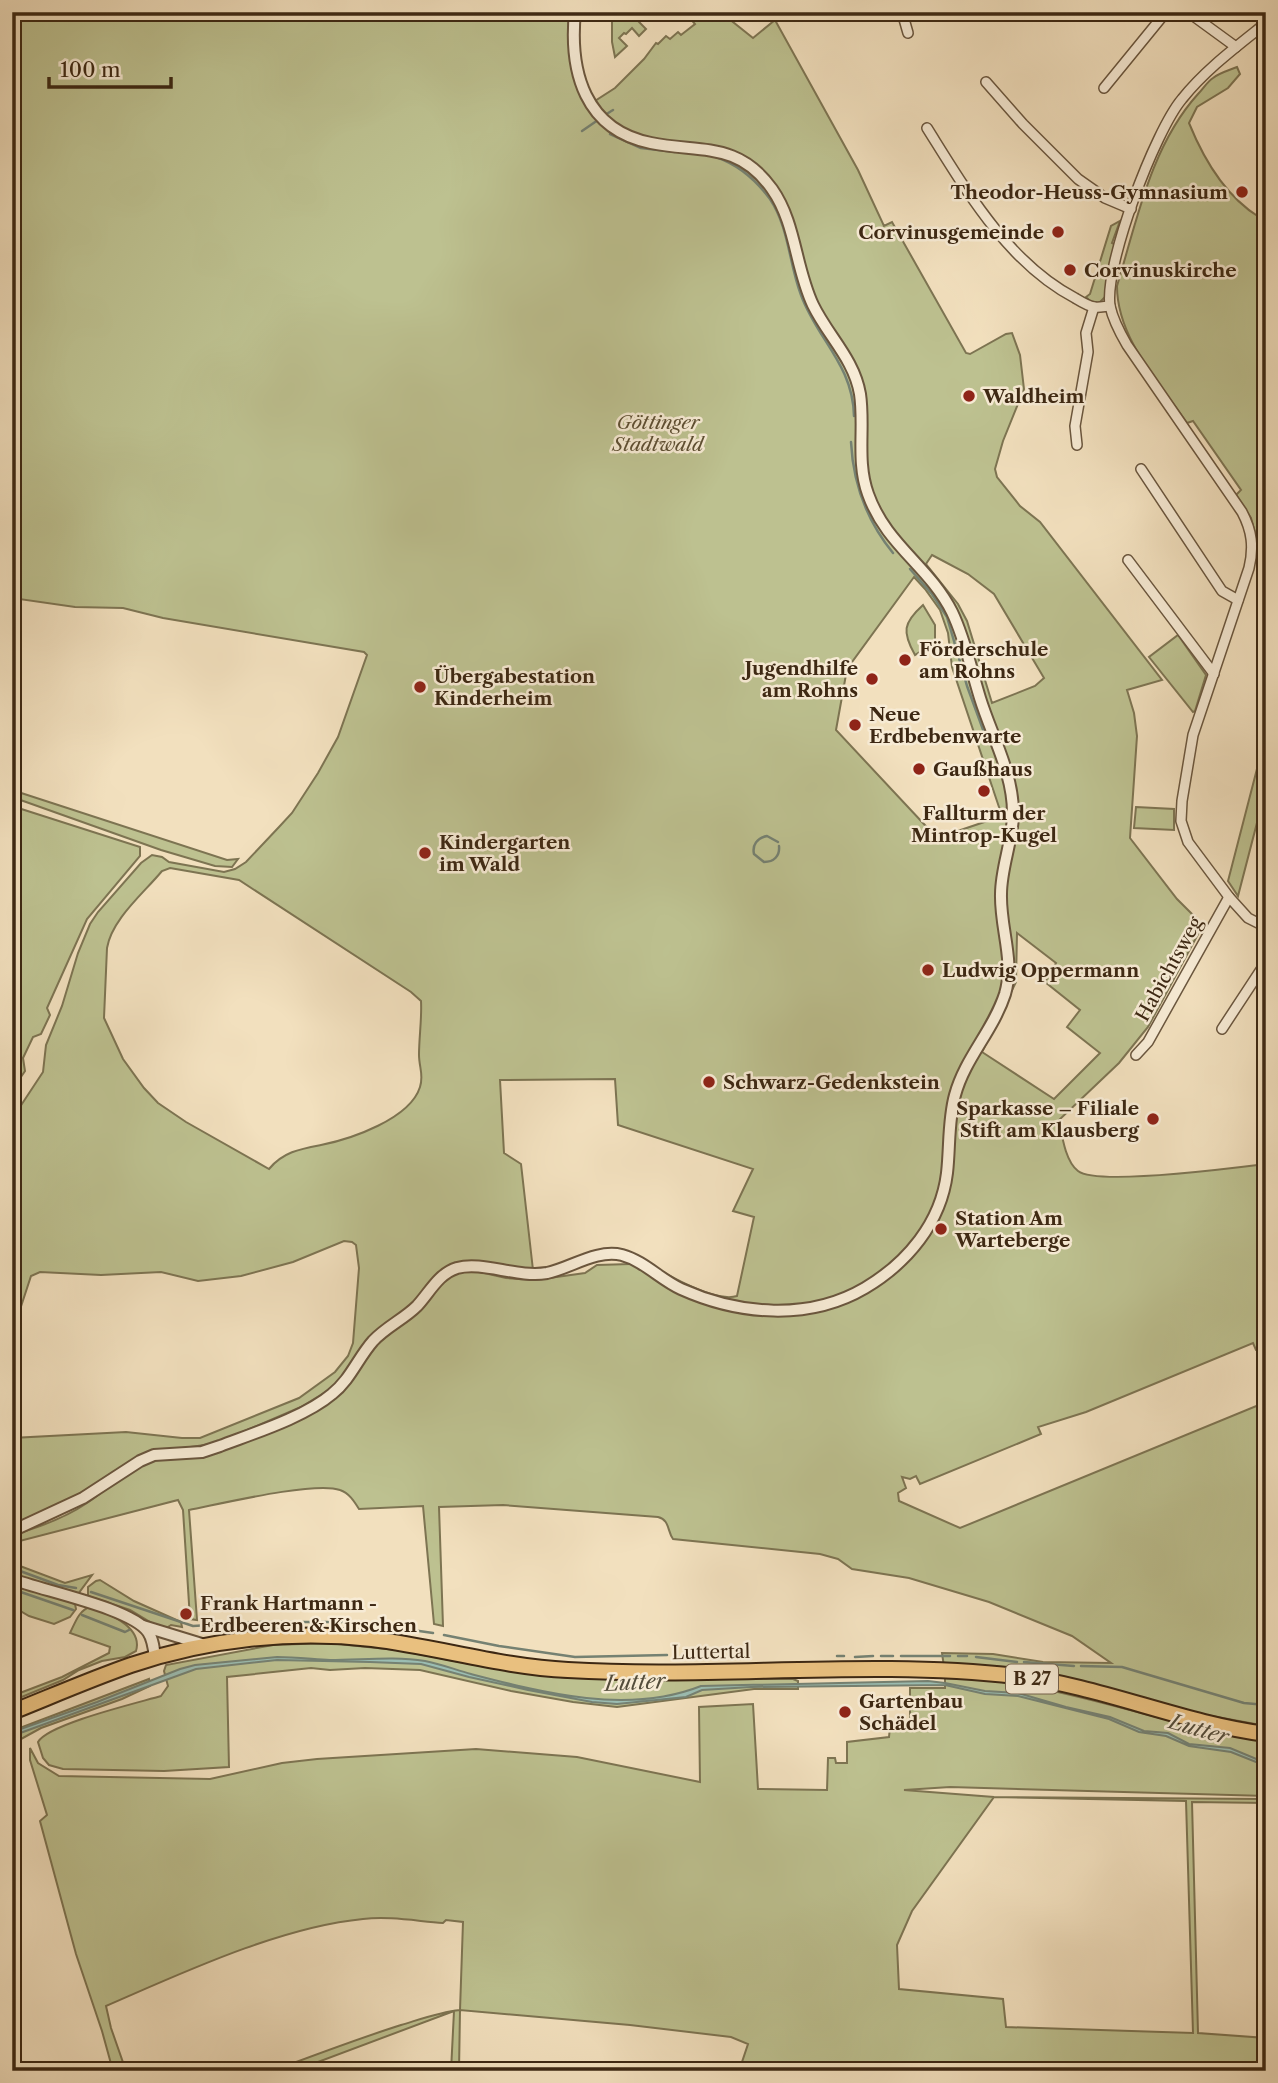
<svg xmlns="http://www.w3.org/2000/svg" width="1278" height="2083" font-family="'Libre Caslon Text',serif">
<style>
.green{fill:#bdc190;stroke:#7d7452;stroke-width:2;fill-rule:evenodd}
.water{fill:#9bbdb2;stroke:#758172;stroke-width:2}
.lines{fill:none;stroke-linecap:round;stroke-linejoin:round}
.stream{stroke:#758172;stroke-width:2.5}
.minor-casing{stroke:#6a563e;stroke-width:12}
.tertiary-casing{stroke:#6a563e;stroke-width:14}
.primary-casing{stroke:#3d2813;stroke-width:18}
.minor{stroke:#f7ebd5;stroke-width:9}
.tertiary{stroke:#f7ebd5;stroke-width:10}
.primary{stroke:#e9c07f;stroke-width:14}
.poi-dot{fill:#8f2418;stroke:#f7ebd5;stroke-width:2.5}
.labels{text-anchor:middle;dominant-baseline:central;stroke-width:5;stroke-linejoin:round;paint-order:stroke}
.shield{fill:#f7ebd5;stroke:#75624d;stroke-width:2}
.shield-label{font-size:18px;font-weight:bold;fill:#3d2813}
.poi-label{font-size:19px;font-weight:bold;fill:#3d2813;stroke:#f7ebd5;text-anchor:start}
.park-label{font-size:19px;font-style:italic;fill:#5d4e32;stroke:#f7ebd5}
.street-label{font-size:19px;fill:#3d2813;stroke:#f7ebd5}
.water-label{font-size:21px;font-style:italic;fill:#544d3b;stroke:#f7ebd5}
</style>
<rect width="100%" height="100%" fill="#f2e0be"/>
<filter id="stains"><feTurbulence type="fractalNoise" baseFrequency=".00286" numOctaves="4"/><feColorMatrix values="0 0 0 0 .2 0 0 0 0 .09 0 0 0 0 .02 0 0 0 .5 -.17"/></filter>
<radialGradient id="worn" r=".72"><stop offset=".6" stop-color="#630" stop-opacity="0"/><stop offset="1" stop-color="#630" stop-opacity=".3"/></radialGradient>
<!-- green -->
<g class="green">
<path d="M 12,12 L 570,12 C 565,46 572,75 587,106 L 615,88 L 644,59 L 656,43 L 658,44 L 666,36 L 670,39 L 678,32 L 681,35 L 695,24 L 690,18 L 686,18 L 692,12 L 729,12 L 728,18 L 753,38 L 775,20 L 858,170 L 884,226 L 892,222 L 966,353 L 970,354 L 1006,334 L 1012,333 L 1020,355 L 1024,389 L 1003,441 L 995,469 L 997,477 L 1020,506 L 1040,522 L 1162,680 L 1127,690 L 1134,713 L 1137,736 L 1130,838 L 1177,899 L 1203,925 L 1148,1027 L 1119,1063 L 1059,1120 C 1062,1135 1065,1161 1078,1171 C 1097,1186 1234,1168 1266,1164 L 1266,1354 L 1256,1350 L 1253,1343 L 1086,1412 L 1038,1427 L 1041,1434 L 920,1484 L 916,1476 L 910,1479 L 902,1477 L 906,1488 L 898,1493 L 899,1501 L 960,1528 L 1266,1402 L 1266,1726 L 1190,1712 L 1088,1683 L 1042,1673 L 1025,1670 L 944,1667 L 942,1653 L 993,1654 L 1043,1662 L 1111,1663 L 1072,1636 L 989,1602 L 909,1578 L 852,1569 L 838,1559 L 820,1554 L 673,1539 C 667,1531 670,1520 658,1517 L 503,1505 L 439,1507 L 443,1626 L 434,1624 L 423,1506 L 359,1509 C 354,1501 349,1493 340,1490 C 315,1481 220,1504 189,1510 L 197,1620 L 190,1619 L 183,1510 L 178,1500 L 12,1543 L 12,1535 C 37,1528 65,1518 87,1503 C 105,1492 119,1475 139,1466 C 165,1453 196,1457 223,1449 L 329,1402 L 348,1384 L 378,1343 L 417,1312 L 444,1280 L 451,1275 L 471,1270 L 506,1278 L 535,1280 L 585,1273 L 597,1265 L 630,1264 L 631,1253 C 654,1267 712,1304 737,1296 L 754,1217 L 733,1211 L 753,1169 L 618,1125 L 615,1079 L 500,1080 L 504,1153 L 521,1164 L 533,1270 L 478,1262 L 461,1262 L 444,1269 L 412,1304 L 375,1334 L 337,1385 L 301,1407 L 219,1442 C 194,1449 167,1447 143,1455 L 71,1499 L 12,1525 L 12,1438 L 126,1432 L 182,1438 L 200,1438 L 299,1398 L 335,1372 L 348,1356 L 353,1343 L 359,1268 L 356,1245 L 352,1242 L 344,1241 L 293,1262 L 241,1276 L 198,1281 L 161,1272 L 101,1275 L 40,1272 L 31,1276 L 12,1334 L 12,1119 L 43,1072 L 46,1045 L 62,1006 L 78,953 L 90,924 L 98,912 L 141,863 L 152,855 L 162,857 L 169,862 L 224,872 L 235,869 L 246,862 L 279,827 L 292,813 L 318,773 L 338,737 L 367,655 L 364,652 L 163,618 L 123,608 L 75,607 L 12,598 ZM 932,555 L 968,574 L 994,594 L 1044,678 L 1035,686 L 992,703 L 967,621 L 958,604 L 926,564 ZM 914,577 L 925,589 L 940,610 L 948,633 L 952,667 L 1002,816 L 937,838 L 836,730 L 847,669 ZM 170,868 L 239,880 L 411,992 L 421,1001 C 422,1019 419,1037 419,1055 C 419,1067 424,1075 420,1087 C 410,1119 351,1139 321,1145 C 300,1149 283,1152 269,1169 L 186,1122 L 158,1103 L 144,1088 L 123,1059 L 104,1018 L 107,948 C 112,919 143,894 162,871 ZM 1017,933 L 1056,963 L 1045,982 L 1080,1010 L 1067,1027 L 1100,1053 L 1054,1099 L 982,1052 L 1016,982 Z"/>
<polygon points="612,12 633,12 636,16 638,15 640,16 637,20 646,29 639,36 632,28 626,34 624,33 619,38 627,46 615,57 612,42"/>
<path d="M 1237,67 L 1240,74 L 1228,88 L 1197,107 L 1189,123 C 1204,160 1225,196 1259,217 L 1266,214 L 1266,551 L 1258,544 L 1251,518 L 1236,495 L 1241,490 L 1193,421 L 1187,423 C 1159,382 1117,338 1117,286 C 1137,220 1151,146 1198,94 C 1203,89 1207,82 1213,78 C 1219,73 1230,70 1237,67 Z"/>
<polygon points="1120,221 1112,243 1116,245 1110,261 1106,296 1099,303 1091,302 1086,297 1090,294 1111,226"/>
<path d="M 923,605 L 935,625 L 935,642 L 915,655 C 902,632 903,623 923,605 Z"/>
<polygon points="1178,635 1206,675 1195,711 1193,712 1149,657"/>
<polygon points="1266,734 1266,788 1238,896 1228,881"/>
<polygon points="12,790 227,860 238,859 232,867 215,866 161,850 12,797"/>
<polygon points="12,806 140,847 140,856 87,919 47,1008 50,1015 41,1034 33,1037 23,1058 25,1071 12,1090"/>
<polygon points="1136,807 1174,809 1174,830 1134,828"/>
<polygon points="12,1563 65,1583 92,1575 78,1594 12,1574"/>
<polygon points="100,1580 134,1601 181,1622 182,1627 171,1625 165,1629 160,1628 130,1610 88,1596 88,1587 96,1581"/>
<polygon points="12,1583 71,1602 75,1604 76,1609 70,1617 54,1624 29,1616 12,1606"/>
<path d="M 90,1607 C 108,1613 143,1627 136,1651 L 125,1657 L 102,1661 L 79,1670 L 63,1680 L 12,1701 L 12,1696 L 62,1677 L 109,1653 L 110,1647 L 70,1633 C 75,1623 79,1610 90,1607 Z"/>
<path d="M 328,1643 L 397,1650 L 486,1667 L 568,1678 L 793,1679 L 798,1681 L 798,1689 L 754,1689 L 617,1707 L 573,1702 L 511,1691 L 420,1670 L 365,1668 L 330,1670 L 311,1668 L 227,1677 L 229,1767 L 164,1771 L 63,1769 L 49,1765 L 43,1758 L 38,1742 C 48,1724 137,1703 161,1696 L 168,1686 L 164,1671 L 166,1665 L 273,1645 Z"/>
<path d="M 945,1678 C 1056,1678 1157,1726 1266,1740 L 1266,1796 L 950,1787 L 904,1790 L 994,1797 L 1266,1799 L 1266,1803 L 1192,1802 L 1198,2033 L 1266,2038 L 1266,2071 L 739,2071 L 748,2044 L 731,2037 L 630,2025 L 460,2010 L 459,2071 L 451,2071 L 454,2011 L 294,2071 L 272,2071 C 315,2055 357,2039 401,2025 C 421,2019 440,2012 460,2010 L 463,1922 L 446,1920 L 443,1923 C 416,1921 389,1916 363,1919 C 280,1927 182,1973 106,2006 L 111,2028 L 126,2071 L 113,2071 L 102,2031 L 76,1954 L 40,1821 L 47,1815 L 30,1760 L 30,1748 L 38,1763 L 59,1776 L 210,1779 L 282,1763 L 317,1759 L 476,1749 L 577,1757 L 700,1782 L 699,1707 L 753,1704 L 758,1789 L 827,1790 L 828,1758 L 835,1758 L 836,1763 L 847,1763 L 847,1742 L 889,1737 L 890,1727 L 910,1727 L 910,1688 L 945,1688 ZM 994,1797 L 1186,1801 L 1193,2033 L 1006,2027 L 1003,1999 L 899,1989 L 897,1945 L 912,1911 Z"/>
<polygon points="149,1679 150,1686 122,1699 41,1728 12,1744 12,1731"/>
</g>
<!-- water -->
<path class="water" d="M 277,1657 C 294,1657 312,1659 330,1660 C 362,1660 394,1656 425,1661 C 441,1664 456,1670 471,1674 C 544,1693 628,1715 701,1686 L 928,1681 L 945,1683 L 985,1691 L 1018,1693 L 1066,1707 L 1110,1717 L 1144,1731 L 1168,1733 L 1189,1744 L 1230,1748 L 1266,1763 L 1266,1766 L 1231,1752 L 1189,1746 L 1166,1736 L 1139,1732 L 1109,1719 L 1018,1696 L 985,1694 L 945,1685 L 751,1687 L 702,1690 L 686,1697 L 617,1704 L 592,1702 L 528,1690 L 469,1677 L 421,1664 L 370,1662 L 277,1660 L 196,1669 L 12,1736 L 12,1732 L 97,1702 L 180,1669 L 195,1665 Z"/>
<g class="lines">
<!-- stream -->
<g class="stream">
<polyline points="605,115 613,110"/>
<polyline points="582,131 598,120"/>
<polyline points="610,134 641,148 675,152"/>
<path d="M 716,157 C 739,165 756,180 770,199 C 789,227 789,264 801,295 C 817,339 853,365 854,416"/>
<path d="M 851,442 C 853,483 867,521 893,553"/>
<polyline points="910,569 932,594 947,617 967,686 985,735"/>
<path d="M 778,842 L 767,836 C 757,838 752,845 754,854 L 764,862 C 774,862 780,856 779,846"/>
<polyline points="1202,933 1206,926"/>
<polyline points="12,1568 58,1585 76,1588"/>
<polyline points="15,1590 73,1610"/>
<polyline points="91,1592 193,1626 260,1622 357,1622 433,1633"/>
<polyline points="82,1615 125,1632 129,1630"/>
<polyline points="444,1635 499,1646 575,1657 667,1655"/>
<polyline points="837,1656 844,1656"/>
<polyline points="881,1656 893,1656"/>
<polyline points="901,1656 950,1656"/>
<polyline points="958,1656 967,1656"/>
<polyline points="855,1657 873,1656"/>
<polyline points="976,1657 1017,1662"/>
<polyline points="1024,1662 1074,1666"/>
<polyline points="1081,1666 1122,1667 1244,1703 1266,1705"/>
</g>
<!-- minor casing -->
<g class="minor-casing">
<g id="minor">
<polyline points="902,12 908,33"/>
<polyline points="1188,12 1236,47"/>
<polyline points="779,15 783,12"/>
<path d="M 1266,23 C 1236,47 1205,70 1182,99 C 1155,131 1104,265 1110,306 C 1113,320 1120,333 1127,345 L 1242,512 C 1252,531 1254,547 1249,568 L 1193,735 L 1182,801 L 1181,821 L 1188,842 L 1229,897 L 1248,918 L 1266,927"/>
<polyline points="986,82 1023,124 1078,179 1105,198 1131,209"/>
<polyline points="1104,88 1166,12"/>
<path d="M 927,128 C 966,190 1008,263 1075,298 C 1080,301 1088,306 1094,307 C 1099,308 1106,306 1110,306"/>
<polyline points="1077,445 1075,426 1088,352 1086,333 1094,307"/>
<polyline points="1141,469 1222,591 1238,600"/>
<polyline points="1128,560 1214,674"/>
<polyline points="1222,1029 1266,962"/>
<polyline points="1136,1055 1148,1042 1229,897"/>
</g>
</g>
<!-- tertiary casing -->
<g class="tertiary-casing">
<g id="tertiary">
<path d="M 12,1531 L 83,1498 L 140,1461 L 154,1455 L 202,1452 L 220,1446 C 254,1433 305,1417 332,1394 C 350,1380 358,1358 373,1341 C 386,1327 404,1319 417,1306 C 430,1292 438,1274 457,1268 C 483,1261 517,1278 547,1273 C 571,1268 596,1249 622,1255 C 644,1261 661,1280 681,1289 C 739,1315 809,1321 865,1288 C 907,1263 941,1223 947,1173 C 950,1147 948,1120 955,1095 C 965,1058 993,1031 1005,994 C 1015,960 1000,929 1001,894 C 1001,868 1012,843 1013,816 C 1014,774 992,737 980,698 C 971,669 965,639 952,612 C 929,566 886,545 868,494 C 856,461 865,427 860,394 C 854,359 828,336 813,305 C 795,267 796,223 772,189 C 738,141 700,153 651,143 C 585,130 569,72 575,12"/>
<path d="M 12,1579 C 43,1591 131,1608 148,1632 C 153,1639 154,1649 155,1658"/>
<polyline points="143,1626 205,1645"/>
</g>
</g>
<!-- primary casing -->
<g class="primary-casing">
<path id="primary" d="M 12,1712 C 52,1696 91,1679 131,1665 C 208,1639 292,1630 372,1639 C 438,1647 502,1667 568,1670 C 717,1679 868,1659 1016,1676 C 1101,1686 1181,1723 1266,1734"/>
</g>
<!-- minor -->
<use href="#minor" class="minor"/>
<!-- tertiary -->
<use href="#tertiary" class="tertiary"/>
<!-- primary -->
<use href="#primary" class="primary"/>
</g>
<!-- markers -->
<g class="poi-dot">
<circle cx="1242" cy="192" r="7"/>
<circle cx="1058" cy="232" r="7"/>
<circle cx="1070" cy="270" r="7"/>
<circle cx="969" cy="396" r="7"/>
<circle cx="905" cy="660" r="7"/>
<circle cx="872" cy="679" r="7"/>
<circle cx="420" cy="687" r="7"/>
<circle cx="855" cy="725" r="7"/>
<circle cx="919" cy="769" r="7"/>
<circle cx="984" cy="791" r="7"/>
<circle cx="425" cy="853" r="7"/>
<circle cx="928" cy="970" r="7"/>
<circle cx="709" cy="1082" r="7"/>
<circle cx="1153" cy="1119" r="7"/>
<circle cx="941" cy="1229" r="7"/>
<circle cx="186" cy="1614" r="7"/>
<circle cx="845" cy="1712" r="7"/>
</g>
<g class="labels">
<!-- shield labels -->
<rect class="shield" x="1006" y="1664.5" width="52" height="29" rx="5"/>
<g class="shield-label">
<text x="1032" y="1679">B 27</text>
</g>
<!-- poi labels -->
<g class="poi-label">
<text x="1228" y="192" text-anchor="end">Theodor-Heuss-Gymnasium</text>
<text x="1044" y="232" text-anchor="end">Corvinusgemeinde</text>
<text x="1084" y="270">Corvinuskirche</text>
<text x="983" y="396">Waldheim</text>
<text x="919" y="649">Förderschule<tspan x="919" dy="22">am Rohns</tspan></text>
<text x="858" y="668" text-anchor="end">Jugendhilfe<tspan x="858" dy="22">am Rohns</tspan></text>
<text x="434" y="676">Übergabestation<tspan x="434" dy="22">Kinderheim</tspan></text>
<text x="869" y="714">Neue<tspan x="869" dy="22">Erdbebenwarte</tspan></text>
<text x="933" y="769">Gaußhaus</text>
<text x="984" y="813" text-anchor="middle">Fallturm der<tspan x="984" dy="22">Mintrop-Kugel</tspan></text>
<text x="439" y="842">Kindergarten<tspan x="439" dy="22">im Wald</tspan></text>
<text x="942" y="970">Ludwig Oppermann</text>
<text x="723" y="1082">Schwarz-Gedenkstein</text>
<text x="1139" y="1108" text-anchor="end">Sparkasse – Filiale<tspan x="1139" dy="22">Stift am Klausberg</tspan></text>
<text x="955" y="1218">Station Am<tspan x="955" dy="22">Warteberge</tspan></text>
<text x="200" y="1603">Frank Hartmann -<tspan x="200" dy="22">Erdbeeren &amp; Kirschen</tspan></text>
<text x="859" y="1701">Gartenbau<tspan x="859" dy="22">Schädel</tspan></text>
</g>
<!-- park labels -->
<g class="park-label">
<text x="658" y="422">Göttinger<tspan x="658" dy="22">Stadtwald</tspan></text>
</g>
<!-- street labels -->
<g class="street-label">
<text transform="translate(1169 969) rotate(-61)">Habichtsweg</text>
<text transform="translate(711 1652) rotate(-1)">Luttertal</text>
</g>
<!-- water labels -->
<g class="water-label">
<text transform="translate(635 1682) rotate(-3)">Lutter</text>
<text transform="translate(1199 1729) rotate(16)">Lutter</text>
</g>
</g>
<!-- margin -->
<rect width="1278" height="2083" fill="none" stroke="#f2e0be" stroke-width="42"/>
<rect x="14" y="14" width="1250" height="2055" fill="none" stroke="#3d2813" stroke-width="3.5"/>
<rect x="21" y="21" width="1236" height="2041" fill="none" stroke="#3d2813" stroke-width="2"/>
<!-- scale -->
<path d="M49 77v10h122v-10" fill="none" stroke="#3d2813" stroke-width="3.5"/>
<text x="60" y="77" font-size="21" fill="#3d2813" stroke="#f7ebd5" stroke-width="5" paint-order="stroke">100 m</text>
<rect width="100%" height="100%" filter="url(#stains)"/>
<rect width="100%" height="100%" fill="url(#worn)"/>
</svg>
